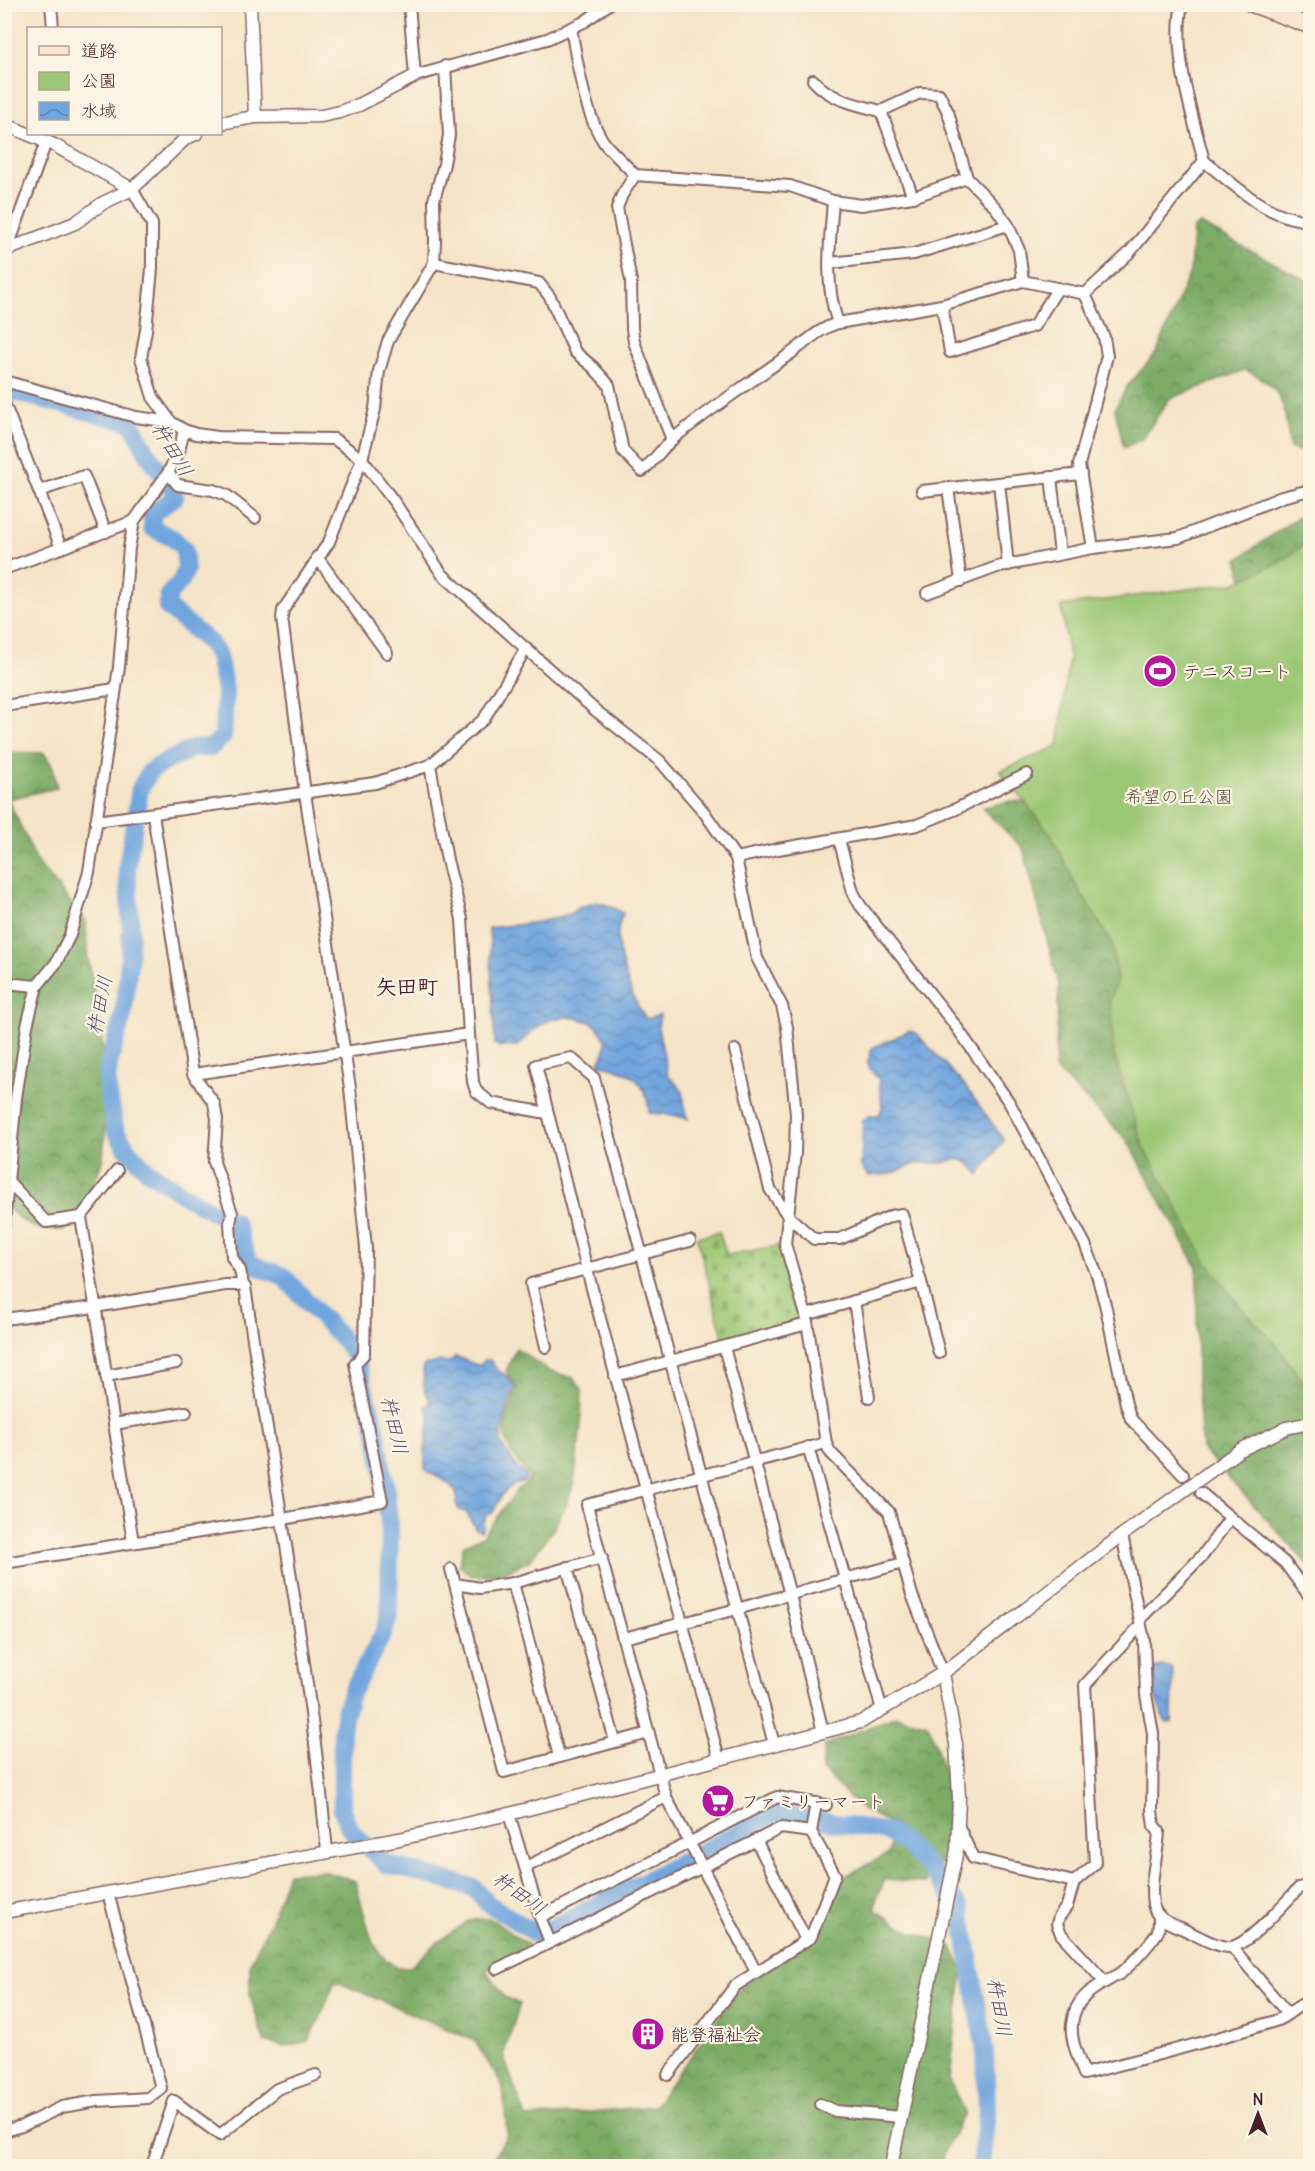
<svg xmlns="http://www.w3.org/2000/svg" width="1315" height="2171" font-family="Delius,'Klee One',sans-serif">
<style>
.forest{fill:url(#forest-crowns);stroke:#646648;stroke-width:1.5}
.cemetery{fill:url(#cemetery-stones);stroke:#737350;stroke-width:1.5}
.park{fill:#9cc774;stroke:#737350;stroke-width:1.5}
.water{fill:url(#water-waves);stroke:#5e6284;stroke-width:1.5}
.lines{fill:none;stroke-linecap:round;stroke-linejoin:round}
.river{stroke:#71a5de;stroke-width:18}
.minor-casing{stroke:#866462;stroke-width:14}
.tertiary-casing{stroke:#866462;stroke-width:15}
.secondary-casing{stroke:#866462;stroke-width:18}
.minor{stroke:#fff;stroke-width:10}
.tertiary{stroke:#fff;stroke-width:12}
.secondary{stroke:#fce5d0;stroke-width:15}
.labels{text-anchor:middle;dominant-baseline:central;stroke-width:4.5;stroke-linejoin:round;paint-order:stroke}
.poi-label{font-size:18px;fill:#4a1f2b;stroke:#fcf5e5;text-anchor:start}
.park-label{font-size:18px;fill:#635141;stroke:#fcf5e5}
.water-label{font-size:20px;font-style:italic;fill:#584e6a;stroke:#fcf5e5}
.quarter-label{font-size:21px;font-weight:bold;fill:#4a1f2b;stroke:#fcf5e5}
</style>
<defs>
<pattern id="forest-crowns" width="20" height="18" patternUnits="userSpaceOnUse" patternTransform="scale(1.5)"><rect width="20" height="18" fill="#7dac66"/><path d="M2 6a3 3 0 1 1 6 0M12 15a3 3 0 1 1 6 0" fill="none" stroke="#688b54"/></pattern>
<pattern id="cemetery-stones" width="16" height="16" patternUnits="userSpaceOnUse" patternTransform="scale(1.5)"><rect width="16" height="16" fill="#9cc774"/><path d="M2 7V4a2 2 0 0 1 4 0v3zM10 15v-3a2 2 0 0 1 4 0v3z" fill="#88aa65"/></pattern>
<pattern id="water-waves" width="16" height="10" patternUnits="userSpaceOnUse" patternTransform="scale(1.5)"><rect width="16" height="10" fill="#71a5de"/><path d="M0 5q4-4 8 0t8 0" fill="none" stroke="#5f86b4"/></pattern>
</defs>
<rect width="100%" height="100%" fill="#fcf5e5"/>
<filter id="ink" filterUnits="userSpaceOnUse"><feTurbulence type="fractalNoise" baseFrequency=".0167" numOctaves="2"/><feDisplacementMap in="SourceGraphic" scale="12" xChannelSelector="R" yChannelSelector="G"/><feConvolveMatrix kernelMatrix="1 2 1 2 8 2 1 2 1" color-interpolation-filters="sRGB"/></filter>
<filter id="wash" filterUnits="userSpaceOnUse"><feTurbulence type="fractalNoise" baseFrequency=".008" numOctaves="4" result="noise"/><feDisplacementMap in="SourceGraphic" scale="24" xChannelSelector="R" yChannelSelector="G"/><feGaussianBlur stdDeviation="1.35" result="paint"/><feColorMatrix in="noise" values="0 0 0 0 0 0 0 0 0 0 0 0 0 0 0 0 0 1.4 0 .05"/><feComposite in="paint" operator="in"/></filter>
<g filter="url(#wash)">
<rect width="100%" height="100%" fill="#f5e4c8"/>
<!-- forest -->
<g class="forest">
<path d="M 1200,224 L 1310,282 L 1310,454 L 1290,448 C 1283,408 1288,388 1245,370 L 1169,399 L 1143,438 L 1124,448 L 1115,409 L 1126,388 L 1157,352 L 1190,272 L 1193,229 Z"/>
<polygon points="1310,512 1310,1567 1202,1449 1197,1378 1197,1267 1127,1140 1055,1069 1059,985 1023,848 982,808 1010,801 1042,802 1255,630 1238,559 1295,519"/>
<path d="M 4,752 L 44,753 L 53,767 L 57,788 L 8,799 L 37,862 L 86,921 L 87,952 L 99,1017 L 108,1097 L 103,1158 L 87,1206 L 65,1230 C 32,1230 29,1228 5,1205 Z"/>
<path d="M 516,1348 L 549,1371 L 573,1378 L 582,1389 L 581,1425 L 574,1482 L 566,1507 L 560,1514 L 555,1527 L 530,1560 L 501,1574 L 471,1576 L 459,1564 L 463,1546 L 483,1536 L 518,1489 L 526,1484 L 530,1475 C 518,1464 505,1448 504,1430 C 504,1420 513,1399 517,1388 L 506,1371 Z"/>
<path d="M 896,1716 L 928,1724 C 944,1766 960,1816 941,1860 C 938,1868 930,1876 925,1883 L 885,1880 L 877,1896 L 875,1910 L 911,1932 L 950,1943 L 963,1971 L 957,2012 L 950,2080 L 964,2113 L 944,2153 L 943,2166 L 489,2166 L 507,2135 L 503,2087 L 475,2041 L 335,1981 L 319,2021 L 308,2041 L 285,2047 L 264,2042 L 250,1995 L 250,1964 L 271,1920 L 288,1873 L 323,1871 L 355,1881 L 370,1935 L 381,1955 L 396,1968 L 410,1967 L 437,1943 L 468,1921 L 489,1918 L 528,1945 L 486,1970 L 504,1997 L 520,2004 L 503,2055 L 526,2118 L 654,2106 L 742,1986 L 811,1941 L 832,1901 L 841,1878 L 888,1854 L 895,1826 L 860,1808 L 822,1770 L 825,1745 Z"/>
</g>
<!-- cemetery -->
<polygon class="cemetery" points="719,1232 727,1255 781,1245 802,1314 798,1320 724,1341 697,1237"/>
<!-- park -->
<polygon class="park" points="1310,540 1310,1388 1297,1374 1277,1345 1239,1305 1207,1263 1143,1145 1114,1055 1110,1000 1117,979 1112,943 1079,890 1050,833 1000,771 1058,746 1069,658 1061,606 1234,583 1286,559"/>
<!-- water -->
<g class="water">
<path d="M 597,902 L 610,906 L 623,913 C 621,919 618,925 618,931 C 616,952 632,1004 647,1019 L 660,1015 L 658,1028 L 668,1075 L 683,1091 L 685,1112 L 688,1119 L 673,1115 L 649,1113 C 647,1079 629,1070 598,1064 L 604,1053 L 606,1040 C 602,1035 599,1027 594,1024 C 591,1022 584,1020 580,1019 C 553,1012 535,1026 518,1046 L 500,1047 L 495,1044 L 489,928 L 539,922 L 570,914 L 578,908 Z"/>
<polygon points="909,1031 916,1033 965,1086 1004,1140 979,1174 969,1163 957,1159 943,1163 919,1163 890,1174 868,1176 861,1166 863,1121 869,1116 879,1115 882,1108 879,1080 867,1065 872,1048"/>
<path d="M 454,1357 C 464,1357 470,1365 480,1365 L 485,1360 L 490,1360 L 496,1369 L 507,1376 L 515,1388 C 510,1398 497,1435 502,1445 C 506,1453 512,1457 515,1466 L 527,1475 L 524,1482 C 506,1484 500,1497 493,1513 L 486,1515 L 482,1531 L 476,1529 L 466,1512 L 459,1510 L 456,1503 C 461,1483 436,1479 425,1469 L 425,1449 L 429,1425 L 429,1415 L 425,1407 L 429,1405 L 429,1398 L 424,1390 L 423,1367 L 426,1364 L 431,1364 L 440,1361 L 446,1363 L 453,1360 Z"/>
<polygon points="1161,1666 1171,1667 1173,1676 1172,1722 1165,1722 1154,1694 1151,1671"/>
</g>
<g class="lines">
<!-- river -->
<polyline class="river" points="4,389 131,423 149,456 172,488 175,497 152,514 152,528 174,539 184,549 186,569 181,581 169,594 167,607 210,643 218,655 225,691 223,736 211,748 194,748 163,763 150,771 140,789 127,867 131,929 129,965 123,1015 109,1063 107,1084 116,1132 128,1150 148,1171 189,1198 226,1219 235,1222 249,1263 283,1276 346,1343 356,1358 376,1431 386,1489 390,1532 389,1616 383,1634 351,1693 345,1712 342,1731 342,1809 348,1826 358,1838 386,1864 474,1888 487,1903 538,1935 778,1813 888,1832 906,1844 928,1866 961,1909 985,2052 987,2111 981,2166"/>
</g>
</g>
<g filter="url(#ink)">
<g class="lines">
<!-- minor casing -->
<g class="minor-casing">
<g id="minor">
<polyline points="51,4 53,28"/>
<polyline points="409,4 415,76 547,39 584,22 609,4"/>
<path d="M 571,28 C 577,61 585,118 606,145 C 615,155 626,165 635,175 L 790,186 L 833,201 L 861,205 L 913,197 L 967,178"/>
<path d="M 813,80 C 830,100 857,105 881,111"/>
<path d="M 1204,161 C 1237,187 1267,218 1310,221"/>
<polyline points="635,175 622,195 617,208 631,281 632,329 634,342 672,440"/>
<polyline points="132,189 152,224 152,269 146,330 141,358 153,397 171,422 184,430 196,434 218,437 334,439 362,459 395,503 442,574 595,710 660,761 704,812 736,858 757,958 782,1006 787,1027 796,1114 795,1153 785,1244 806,1315 826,1443 830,1452 889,1512 912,1595 943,1673"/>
<polyline points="913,197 881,111 920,93 939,94 948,112 967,178 996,208 1008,225 1019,250 1023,281"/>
<path d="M 833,201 C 830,241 824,285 838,323"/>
<polyline points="7,250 46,142"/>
<path d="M 434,263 L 539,283 L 550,297 L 575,352 L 593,367 L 609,385 L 623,451 L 642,471 C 654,461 662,448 674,438 C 710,409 749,383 787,356 C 805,344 817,329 838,323 L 942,305 L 1023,281 L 1085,294 L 1104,337 L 1107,356 L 1079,465 L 1093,548"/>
<polyline points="830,263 914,254 1008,225"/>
<path d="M 1085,294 L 1130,252 L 1204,161 C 1192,114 1172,53 1182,4"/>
<polyline points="942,305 950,352 1034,326 1058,288"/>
<polyline points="4,381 136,417 171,422"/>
<polyline points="4,403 39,491"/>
<polyline points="168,473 178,485 213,490 226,495 255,518"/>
<polyline points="1051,477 1060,554"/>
<polyline points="999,483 1008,565"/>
<polyline points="948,488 961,581"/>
<polyline points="922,491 1081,474"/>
<polyline points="61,548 39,491 84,476 106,532"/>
<polyline points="317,557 387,653"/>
<polyline points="4,569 134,521"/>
<polyline points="927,593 997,567 1093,548 1178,538 1282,497 1306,491 1310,491"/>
<polyline points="4,706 115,689"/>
<polyline points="430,765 447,860 462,919 469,1034 473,1082 476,1091 491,1103 547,1113"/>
<path d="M 153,814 L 193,1074 L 214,1103 L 217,1119 L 214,1162 L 232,1213 L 230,1223 L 232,1257 L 240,1270 L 243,1285 L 245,1287 C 273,1475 309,1662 327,1851"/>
<polyline points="96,821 375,783 430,765 484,719 525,650"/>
<polyline points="839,839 853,892 860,905 955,1025 1009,1102 1085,1244 1097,1275 1106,1308 1126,1404 1131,1419 1183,1475"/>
<polyline points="736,858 778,849 917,825 956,809 1027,774"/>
<polyline points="4,983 37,986"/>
<polyline points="735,1050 770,1189 788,1216 814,1239 840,1239 891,1216 902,1214 921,1282 806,1315"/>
<polyline points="193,1074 469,1034"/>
<polyline points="8,1181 46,1222 81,1217 133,1542"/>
<polyline points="81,1217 117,1171"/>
<polyline points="4,1224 16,1098 27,1026 37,986 56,963 70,935 89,872 119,667 129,548 134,521 168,473 179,451 184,430"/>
<polyline points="921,1282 939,1353"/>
<polyline points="854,1301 869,1397"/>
<polyline points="4,1319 95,1307 225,1285 243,1285"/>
<polyline points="546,1347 531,1284 690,1241"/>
<polyline points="724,1347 790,1595 823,1732"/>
<polyline points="106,1376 176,1363"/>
<polyline points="615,1376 807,1324"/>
<polyline points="114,1424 186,1412"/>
<polyline points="808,1447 882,1710"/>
<polyline points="1201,1493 1285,1563 1310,1597"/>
<path d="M 1122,1535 L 1144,1640 L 1146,1695 L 1153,1733 L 1152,1811 L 1154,1826 L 1159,1831 C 1158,1856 1149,1880 1153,1904 C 1155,1919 1171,1924 1183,1929 C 1197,1935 1215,1947 1230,1947 C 1248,1946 1285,1902 1299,1888 L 1310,1885"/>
<polyline points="4,1563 283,1519 382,1501 355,1364 364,1354 366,1248 350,1088 305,793 282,618 283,610 329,542 362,459 375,409 379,371 388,341 434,263 435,241 434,200 444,164 449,135 445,66"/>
<polyline points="567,1567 615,1741"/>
<polyline points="451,1569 504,1772 649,1733"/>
<polyline points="513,1583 559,1756"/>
<polyline points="455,1584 480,1588 513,1583 602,1558"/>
<polyline points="1140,1619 1203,1555 1230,1518"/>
<polyline points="624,1638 737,1609 903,1563"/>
<polyline points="719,1759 587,1270 536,1065 571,1058 594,1078 774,1744"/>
<polyline points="509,1814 540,1917 550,1942"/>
<polyline points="958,1825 973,1858 1074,1882 1095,1864 1085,1685 1140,1626"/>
<polyline points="811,1832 816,1803"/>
<polyline points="756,1840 806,1940"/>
<polyline points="526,1867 666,1797"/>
<polyline points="1074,1882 1067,1906 1059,1917 1057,1924 1061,1934 1104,1981"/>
<polyline points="540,1917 689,1843 777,1797 826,1805"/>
<path d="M 1159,1917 C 1159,1921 1159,1927 1158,1931 C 1154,1940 1129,1967 1121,1973 C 1099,1986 1075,1994 1072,2024 C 1070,2041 1079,2058 1084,2074 C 1148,2057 1212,2041 1275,2021 C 1288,2017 1297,2004 1310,2001"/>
<polyline points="1232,1947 1288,2014"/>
<polyline points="497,1969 781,1828 811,1832 835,1875 811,1937 735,1986 668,2075"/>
<polyline points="756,1972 666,1797 587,1505 826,1443"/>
<polyline points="820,2104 835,2111 901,2117"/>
<polyline points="4,2131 22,2126 62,2107 97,2101 148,2098 161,2088 108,1893"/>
<polyline points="152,2166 174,2101 220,2135 277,2089 316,2075"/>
</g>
</g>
<!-- tertiary casing -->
<g class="tertiary-casing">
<g id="tertiary">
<polyline points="250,4 255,117"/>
<polyline points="220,123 255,117 321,116 340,112 359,105 415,76"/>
<polyline points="4,124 54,145 132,189"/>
<polyline points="4,251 75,223 103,203 132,189 186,138 196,134"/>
<polyline points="4,1912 399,1839 509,1814 861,1722 943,1673 1122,1535 1240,1450 1286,1428 1310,1423"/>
<polyline points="891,2166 957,1850 959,1797 956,1744 943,1673"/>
</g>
</g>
<!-- secondary casing -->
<g class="secondary-casing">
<polyline id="secondary" points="1251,4 1310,26"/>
</g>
<!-- minor -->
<use href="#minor" class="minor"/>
<!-- tertiary -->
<use href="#tertiary" class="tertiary"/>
<!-- secondary -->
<use href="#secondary" class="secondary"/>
</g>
</g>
<!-- icons -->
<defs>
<g id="stadium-disc" transform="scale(1.725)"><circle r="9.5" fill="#b5179e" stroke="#fcf5e5"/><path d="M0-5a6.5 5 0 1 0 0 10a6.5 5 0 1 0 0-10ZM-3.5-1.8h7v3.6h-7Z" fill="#fff"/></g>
<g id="supermarket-disc" transform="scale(1.725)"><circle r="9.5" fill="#b5179e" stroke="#fcf5e5"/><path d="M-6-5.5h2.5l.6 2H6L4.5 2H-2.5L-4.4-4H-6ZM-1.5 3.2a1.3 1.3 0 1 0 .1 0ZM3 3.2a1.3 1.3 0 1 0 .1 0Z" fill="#fff"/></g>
<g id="building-disc" transform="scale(1.725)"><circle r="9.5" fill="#b5179e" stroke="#fcf5e5"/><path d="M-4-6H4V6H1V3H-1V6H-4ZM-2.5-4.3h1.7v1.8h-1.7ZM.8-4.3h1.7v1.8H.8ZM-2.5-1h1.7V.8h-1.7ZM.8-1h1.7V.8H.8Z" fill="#fff"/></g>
</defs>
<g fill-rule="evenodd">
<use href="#stadium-disc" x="1160" y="671"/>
<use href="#supermarket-disc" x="718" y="1801"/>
<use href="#building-disc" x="648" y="2034"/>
</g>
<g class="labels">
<!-- poi labels -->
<g class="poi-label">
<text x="1183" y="671">テニスコート</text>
<text x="741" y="1801">ファミリーマート</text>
<text x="671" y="2034">能登福祉会</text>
</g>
<!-- park labels -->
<g class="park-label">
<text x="1179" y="796">希望の丘公園</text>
</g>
<!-- water labels -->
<g class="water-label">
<text transform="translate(173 449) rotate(59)">杵田川</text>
<text transform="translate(99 1005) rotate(-79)">杵田川</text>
<text transform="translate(395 1425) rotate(77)">杵田川</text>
<text transform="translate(520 1893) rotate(36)">杵田川</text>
<text transform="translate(1000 2007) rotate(80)">杵田川</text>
</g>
<!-- quarter labels -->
<g class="quarter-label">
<text x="407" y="986">矢田町</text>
</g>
</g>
<!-- margin -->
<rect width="1315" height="2171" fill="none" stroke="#fcf5e5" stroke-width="24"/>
<!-- legend -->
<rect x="27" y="27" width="195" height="108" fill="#fcf5e5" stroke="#b59f9b" stroke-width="1.5"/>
<rect x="39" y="46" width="30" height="9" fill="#fce5d0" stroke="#b59f9b" stroke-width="1.5"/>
<text x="81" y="57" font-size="18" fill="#4a1f2b">道路</text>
<rect x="39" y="72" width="30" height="18" fill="#9cc774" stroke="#b59f9b" stroke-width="1.5"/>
<text x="81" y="87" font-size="18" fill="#4a1f2b">公園</text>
<rect x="39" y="102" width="30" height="18" fill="url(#water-waves)" stroke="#b59f9b" stroke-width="1.5"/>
<text x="81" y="117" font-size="18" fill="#4a1f2b">水域</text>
<!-- north arrow -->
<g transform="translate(1258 2114)" stroke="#fcf5e5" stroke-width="4.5" paint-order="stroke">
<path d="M0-4.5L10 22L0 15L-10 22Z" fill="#4a1f2b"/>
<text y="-9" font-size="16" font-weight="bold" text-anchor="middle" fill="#4a1f2b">N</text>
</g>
</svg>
